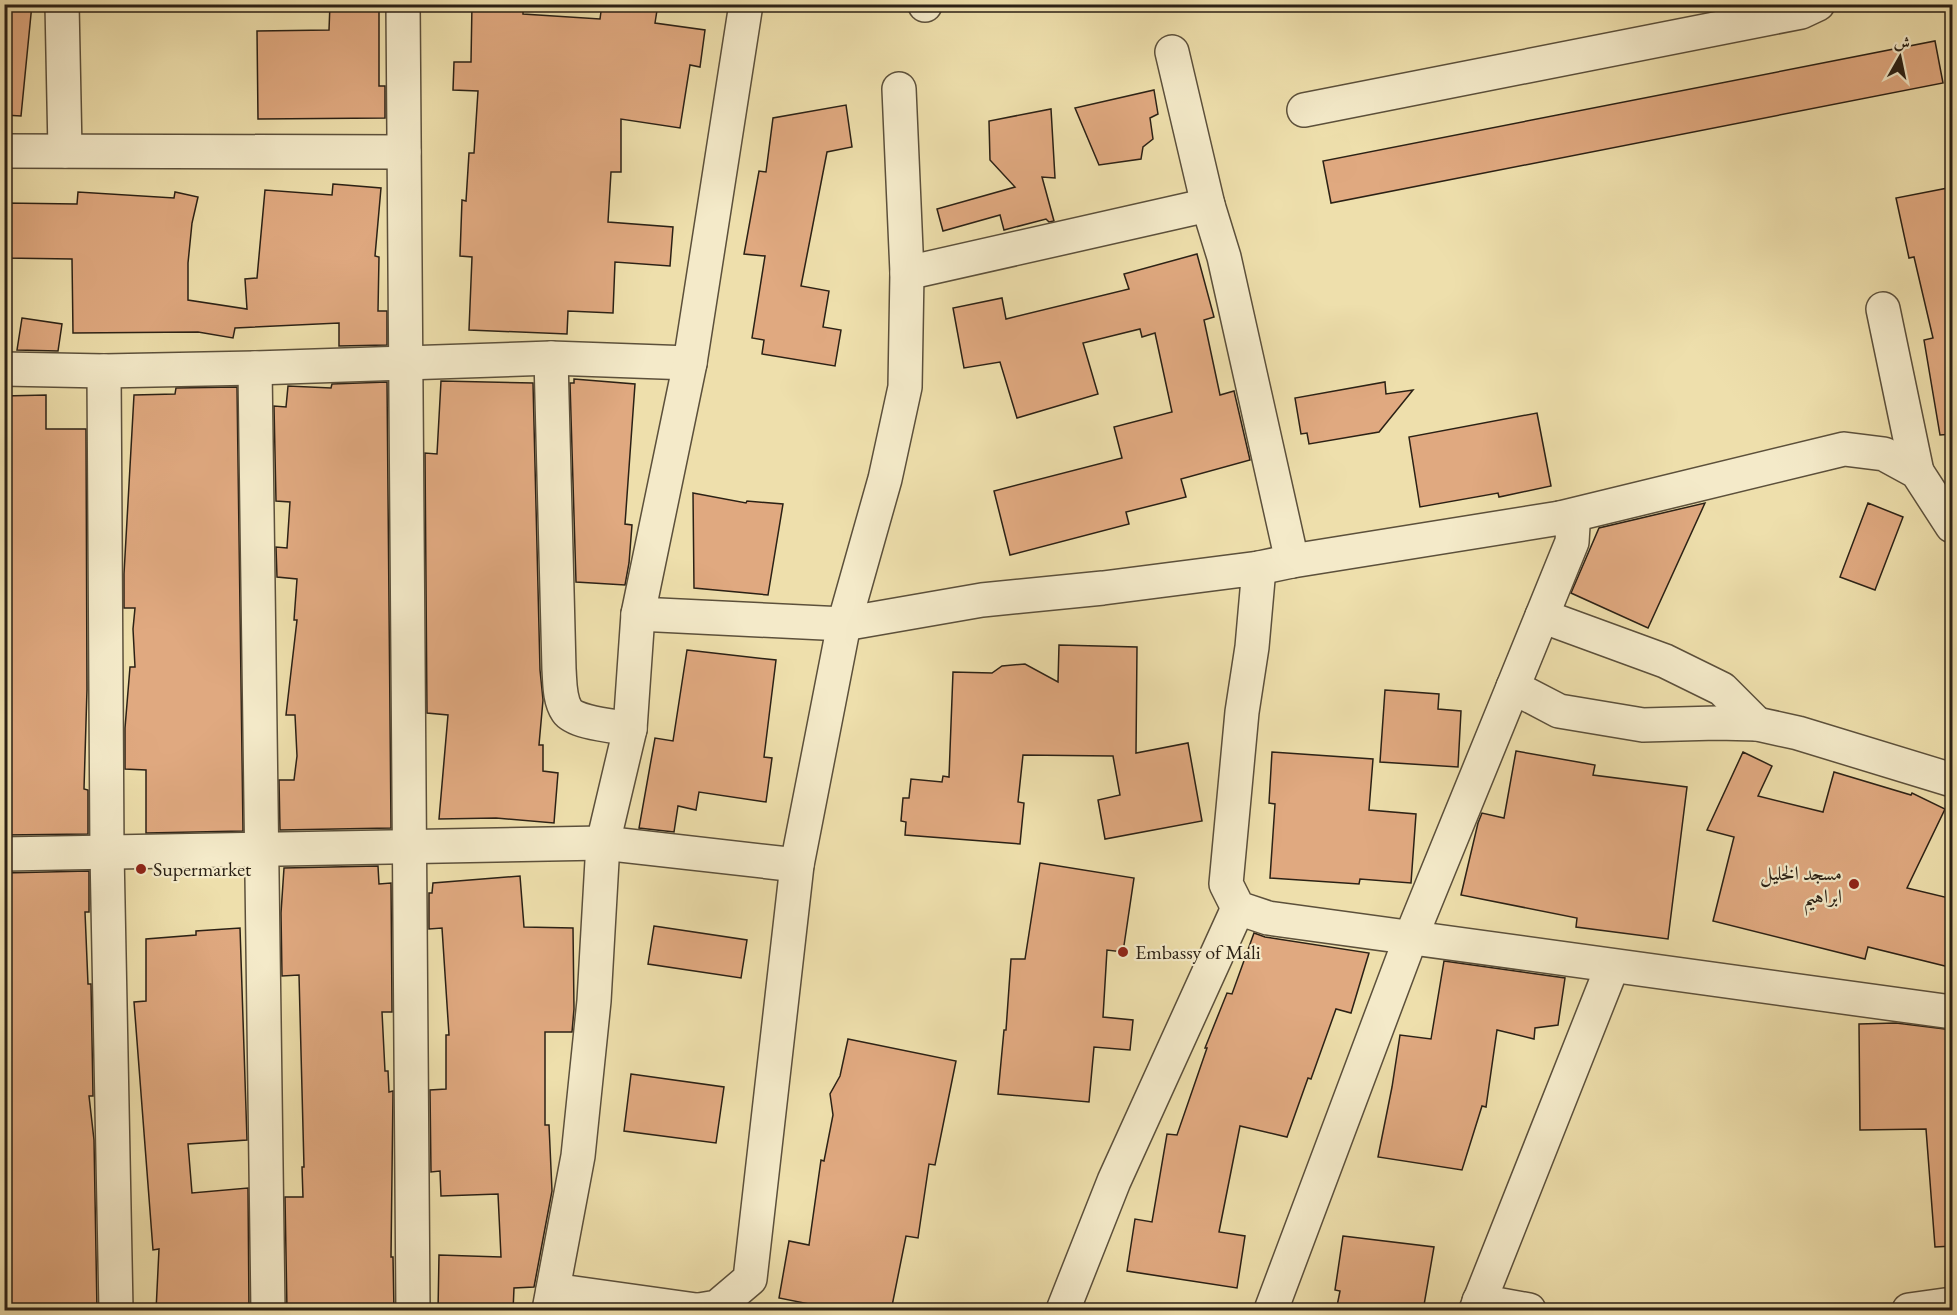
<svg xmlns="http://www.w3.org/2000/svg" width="1957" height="1315" font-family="'EB Garamond',Amiri,serif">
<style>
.building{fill:#e0a980;stroke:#2b2115;stroke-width:1.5}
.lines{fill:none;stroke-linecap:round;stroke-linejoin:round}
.minor-casing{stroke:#5c503b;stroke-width:36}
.minor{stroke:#f4eac9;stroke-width:33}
.poi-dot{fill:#8f2418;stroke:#f4eac9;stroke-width:2}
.labels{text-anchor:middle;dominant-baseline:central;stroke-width:4.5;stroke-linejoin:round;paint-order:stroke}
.poi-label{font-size:20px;fill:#2b2115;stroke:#f4eac9;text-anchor:start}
</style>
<rect width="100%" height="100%" fill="#eedfac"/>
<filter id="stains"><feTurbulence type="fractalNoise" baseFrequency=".00333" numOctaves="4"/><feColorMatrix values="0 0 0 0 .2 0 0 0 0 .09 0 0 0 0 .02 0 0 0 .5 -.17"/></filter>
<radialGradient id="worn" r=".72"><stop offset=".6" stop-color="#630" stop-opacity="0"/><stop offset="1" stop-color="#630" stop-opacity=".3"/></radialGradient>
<!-- building -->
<g class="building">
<polygon points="4,4 32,4 21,116 4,115"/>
<polygon points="330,4 379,4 379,86 385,86 385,118 258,119 257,31 329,30"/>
<polygon points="472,4 523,4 523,14 600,19 602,4 658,4 655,23 705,30 700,67 690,65 680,128 621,119 621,172 611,172 608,222 673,227 670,266 615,262 613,313 568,311 567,334 469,330 472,257 460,256 462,200 466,201 469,153 474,153 478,91 453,90 454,62 471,62"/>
<polygon points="1935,41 1943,83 1331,203 1323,161"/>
<polygon points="1154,90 1158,114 1150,118 1153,139 1143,147 1141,159 1099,165 1075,108"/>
<polygon points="846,105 852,147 827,152 801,286 829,291 823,327 841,330 835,366 762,354 764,340 752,338 765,256 744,254 759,171 766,172 773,118"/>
<polygon points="1051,109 1055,178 1042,177 1054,221 1049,222 1046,219 1004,230 1000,215 943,231 937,209 1015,187 990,160 989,121"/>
<polygon points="333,184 381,188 375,256 379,257 378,311 387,311 387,345 339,346 339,323 235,328 233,338 198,332 73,333 72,259 4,258 4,203 77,204 78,192 174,198 175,192 198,197 192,223 188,263 188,300 247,309 245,279 257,278 265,190 332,195"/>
<polygon points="1953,187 1953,434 1940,435 1924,340 1933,338 1914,257 1909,258 1896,198"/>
<polygon points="1197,254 1214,317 1204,320 1220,395 1234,391 1250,460 1181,479 1186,497 1126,512 1129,524 1010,555 994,491 1122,458 1114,427 1172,412 1155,333 1142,337 1140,329 1083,343 1098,394 1017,418 1000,362 964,368 953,308 1002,298 1006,319 1129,289 1124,274"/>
<polygon points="22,318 62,324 58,351 17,350"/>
<polygon points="574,379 635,384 625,524 632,525 629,563 625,585 576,582 570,383 574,383"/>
<polygon points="441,381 533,383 540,670 543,700 539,745 543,745 543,771 558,773 554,823 496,818 439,819 448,715 427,713 425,453 437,454"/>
<polygon points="387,382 391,828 280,830 279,780 294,780 297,756 295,715 286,715 297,620 294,620 297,579 277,577 276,547 287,548 290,502 276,501 274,406 286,407 288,386 331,388 332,384"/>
<polygon points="1385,382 1386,394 1413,390 1379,432 1309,444 1307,433 1301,434 1295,398"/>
<polygon points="237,387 243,831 146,833 146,770 125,769 125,728 130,667 135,667 133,629 135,608 124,608 124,574 134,395 175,394 176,388"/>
<polygon points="46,395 46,429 86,429 87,689 84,789 88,790 88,834 4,835 4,396"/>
<polygon points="1537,413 1551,486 1499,497 1498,493 1420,507 1409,437"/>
<polygon points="693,493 746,503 747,501 783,504 768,595 694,588"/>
<polygon points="1705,503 1648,628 1571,593 1599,528"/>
<polygon points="1868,503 1903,517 1875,590 1840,577"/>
<polygon points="1059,645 1137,647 1136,753 1188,743 1202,821 1105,839 1098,800 1120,795 1113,756 1023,755 1018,802 1024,803 1020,844 905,835 906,822 901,821 903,798 909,798 911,779 942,782 943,776 949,777 953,672 992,673 1002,666 1025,664 1058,682"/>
<polygon points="687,650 776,660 764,757 772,758 766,802 699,792 696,810 678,806 674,832 639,828 655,738 673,741"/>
<polygon points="1385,690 1439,694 1438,709 1461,711 1458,767 1380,762"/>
<polygon points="1516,751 1595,765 1593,775 1687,787 1668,939 1576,927 1577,918 1461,895 1478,823 1482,813 1504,818"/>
<polygon points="1272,752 1373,759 1369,810 1416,814 1411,883 1360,879 1359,884 1270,878 1275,804 1269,803"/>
<polygon points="1743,752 1772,766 1758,796 1823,812 1834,772 1911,795 1912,793 1945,809 1907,888 1953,899 1953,968 1868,947 1865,959 1713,921 1734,837 1707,830"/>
<polygon points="1040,863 1134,878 1123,952 1107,950 1103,1017 1133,1020 1130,1050 1094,1047 1089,1102 998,1094 1004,1030 1006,1030 1011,959 1025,959"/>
<polygon points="378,866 379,884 391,883 392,1012 382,1012 385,1071 388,1071 389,1092 393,1091 391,1257 393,1257 394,1311 287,1311 285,1197 303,1197 302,1167 304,1167 299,975 282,976 281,913 284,868"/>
<polygon points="89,871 89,912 85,912 88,984 91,984 93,1096 89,1096 94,1140 97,1311 6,1311 4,1037 11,1037 4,935 4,873"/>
<polygon points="520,876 524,927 573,928 574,1009 572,1032 545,1032 545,1125 549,1125 552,1191 534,1287 514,1288 513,1311 438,1311 439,1255 501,1257 498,1194 441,1196 440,1171 431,1172 430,1090 446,1089 446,1035 449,1035 442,928 429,929 429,893 432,893 433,883"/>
<polygon points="654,926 747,940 741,978 648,964"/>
<polygon points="240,928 247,1140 188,1144 192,1193 248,1188 249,1311 156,1311 159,1249 153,1250 134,1002 146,1001 146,939 196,935 196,931"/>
<polygon points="1254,933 1265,937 1369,953 1351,1013 1336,1009 1311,1079 1308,1078 1287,1137 1240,1126 1219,1232 1245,1236 1237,1288 1127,1271 1135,1219 1152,1222 1167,1134 1177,1135 1207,1048 1205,1048 1227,993 1232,994"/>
<polygon points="1444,961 1565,978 1558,1025 1535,1028 1534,1039 1497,1030 1486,1107 1482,1106 1462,1170 1378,1157 1392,1087 1400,1035 1431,1039"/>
<polygon points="1896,1023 1953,1030 1953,1246 1935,1247 1926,1129 1860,1130 1859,1024"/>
<polygon points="848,1039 956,1061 935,1165 929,1164 918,1238 906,1236 891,1311 844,1311 779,1298 789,1241 809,1245 821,1160 824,1161 833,1115 830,1094 840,1076"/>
<polygon points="631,1074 724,1087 716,1143 624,1131"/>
<polygon points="1343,1236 1434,1247 1423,1311 1336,1311 1340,1291 1335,1290"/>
</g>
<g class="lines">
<!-- minor casing -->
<g class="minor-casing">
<g id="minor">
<polyline points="62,4 65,151"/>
<polyline points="403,4 413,1310"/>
<polyline points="925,4 925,5"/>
<polyline points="1172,52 1208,205 1224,257 1292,561 1259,568"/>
<polyline points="1304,110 1801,12 1818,4"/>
<polyline points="4,151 404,152"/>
<polyline points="907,273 1208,205"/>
<polyline points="1883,309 1917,472"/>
<path d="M 551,358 L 559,669 C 560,682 559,699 567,711 C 575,723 616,726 630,729"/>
<polyline points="255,368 268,1310"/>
<polyline points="4,369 104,371 255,368 551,358 690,363"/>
<polyline points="104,371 107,852 116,1310"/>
<polyline points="1560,518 1844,449 1884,454 1917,472 1952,526"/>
<polyline points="1292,561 1560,518 1573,526 1572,542 1513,687"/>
<polyline points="638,614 844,624 982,600 1103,588 1259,568 1252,647 1242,712 1226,884 1238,908 1268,918 1952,1012"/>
<polyline points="1542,616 1665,661 1722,689 1757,724"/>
<polyline points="4,854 603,843 797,865"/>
<polyline points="553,1290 696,1310"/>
<polyline points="1479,1301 1529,1310"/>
<polyline points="549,1310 578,1156 594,1001 603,843 630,729 638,614 690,363 746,4"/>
<polyline points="699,1310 717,1307 750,1279 797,865 844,624 885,479 905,387 907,273 899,89"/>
<polyline points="1063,1310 1114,1181 1238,908"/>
<polyline points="1271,1310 1411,937 1513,687 1559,711 1643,725 1717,723 1757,724 1798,733 1952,780"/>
<polyline points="1476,1310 1612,967"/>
<polyline points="1909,1310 1952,1304"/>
</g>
</g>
<!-- minor -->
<use href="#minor" class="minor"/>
</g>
<!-- markers -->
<g class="poi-dot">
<circle cx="141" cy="869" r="6"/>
<circle cx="1854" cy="884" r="6"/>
<circle cx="1123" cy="952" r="6"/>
</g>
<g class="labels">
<!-- poi labels -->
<g class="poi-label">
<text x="153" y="869">Supermarket</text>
<text x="1842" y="873" text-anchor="end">مسجد الخليل<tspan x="1842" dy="23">ابراهيم</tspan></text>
<text x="1135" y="952">Embassy of Mali</text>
</g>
</g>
<!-- margin -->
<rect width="1957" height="1315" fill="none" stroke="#eedfac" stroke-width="24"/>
<rect x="6" y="6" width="1945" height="1303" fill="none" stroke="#2b2115" stroke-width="3"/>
<rect x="12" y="12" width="1933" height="1291" fill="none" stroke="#2b2115" stroke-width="1.5"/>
<!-- north arrow -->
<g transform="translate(1900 57) rotate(9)" stroke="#f4eac9" stroke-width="4.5" paint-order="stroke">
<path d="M0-4.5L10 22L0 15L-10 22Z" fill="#2b2115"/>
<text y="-9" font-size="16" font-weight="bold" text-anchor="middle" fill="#2b2115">ش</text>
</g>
<rect width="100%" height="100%" filter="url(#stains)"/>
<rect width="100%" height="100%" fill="url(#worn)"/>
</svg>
